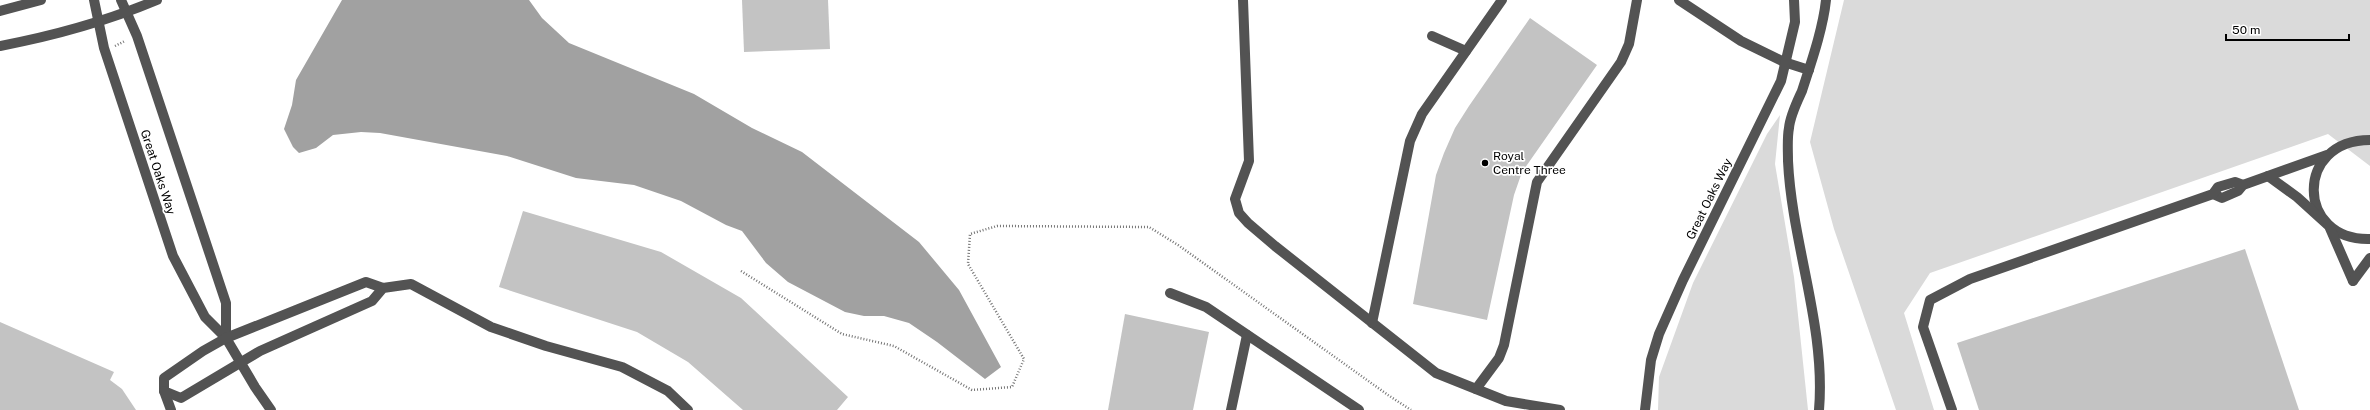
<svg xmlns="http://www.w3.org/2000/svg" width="2370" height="410" font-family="'Public Sans',sans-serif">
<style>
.green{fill:#dadada}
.water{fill:#a1a1a1}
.building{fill:#c3c3c3}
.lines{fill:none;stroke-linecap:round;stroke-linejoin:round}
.path{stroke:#757575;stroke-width:2.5;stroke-dasharray:1 2;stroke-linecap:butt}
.minor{stroke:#535353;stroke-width:10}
.poi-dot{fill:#000;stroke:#fff;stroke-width:1.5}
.labels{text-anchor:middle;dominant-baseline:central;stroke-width:3.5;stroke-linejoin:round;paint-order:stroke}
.poi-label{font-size:12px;fill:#000;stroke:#fff;text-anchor:start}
.street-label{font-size:12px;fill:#000;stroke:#fff}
</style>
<rect width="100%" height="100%" fill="#fff"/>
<!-- green -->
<g class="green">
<polygon points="1844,0 2370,0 2370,166 2328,134 1930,273 1904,313 1934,410 1896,410 1834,229 1810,142"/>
<polygon points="1780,115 1775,164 1794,277 1808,410 1658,410 1659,377 1693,283 1767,134"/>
</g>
<!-- water -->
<polygon class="water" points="342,0 529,0 542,18 569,43 694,94 752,128 802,152 919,242 959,290 1001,367 985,379 937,342 909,323 884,316 864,316 845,312 788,282 766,263 742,231 726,225 681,201 634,185 576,178 507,156 380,133 361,132 333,135 316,148 299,153 293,147 284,129 292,105 296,80"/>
<!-- building -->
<g class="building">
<polygon points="742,0 828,0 830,49 744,52"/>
<polygon points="1530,18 1597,65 1522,172 1514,195 1487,320 1413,304 1436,175 1444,153 1455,128 1469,106"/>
<polygon points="523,211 661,252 741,298 848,397 837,410 743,410 688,362 637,332 499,287"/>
<polygon points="2245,249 2299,410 1979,410 1957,343"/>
<polygon points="1125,314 1209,332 1193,410 1108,410"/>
<polygon points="0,322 114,372 110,380 122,389 136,410 0,410"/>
</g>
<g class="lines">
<!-- path -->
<g class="path">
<polyline points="115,46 125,41"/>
<polyline points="741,271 842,334 894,346 972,390 1012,387 1024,359 968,264 970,234 997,226 1149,227 1178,245 1388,395 1411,410"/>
</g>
<!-- minor -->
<g class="minor">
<polyline points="94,0 104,48 173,256 205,317 226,338 255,387 271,410"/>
<polyline points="121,0 137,36 226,303 226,338"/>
<polyline points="1243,0 1249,161 1235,199 1239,213 1248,223 1275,246 1436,373 1506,401 1560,410"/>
<polyline points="1679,0 1741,41 1784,62 1809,70"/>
<polyline points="0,11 41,0"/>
<polyline points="1432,36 1466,51"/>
<path d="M 0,46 C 53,36 107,21 157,0"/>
<path d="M 2370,140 C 2294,140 2296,241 2370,239"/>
<polyline points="2268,176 2297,197 2329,226 2353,281"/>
<polyline points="2213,194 2222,198 2238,191 2243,185 2327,155"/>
<polyline points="2353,281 2370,258"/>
<polyline points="383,288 372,301 260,351 181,398 164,391 164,378 203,351 226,338 366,282 383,288 411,284 491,327 546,346 622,367 668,391 688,410"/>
<polyline points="1170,293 1206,307 1359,410"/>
<polyline points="1372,323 1410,141 1422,114 1502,0"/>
<polyline points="1476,389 1499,358 1504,345 1537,182 1621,62 1629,44 1637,0"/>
<polyline points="164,391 171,410"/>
<polyline points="1231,410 1247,335"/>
<polyline points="1645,410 1651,360 1659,334 1683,280 1781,81 1795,22 1794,0"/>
<path d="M 1819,410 C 1826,326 1792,245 1788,161 C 1788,150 1787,138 1789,128 C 1790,116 1797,102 1802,91 C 1811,63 1823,29 1826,0"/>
<polyline points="1952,410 1923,327 1930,300 1970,279 2213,194 2218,187 2235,182 2243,185"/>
</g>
</g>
<!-- markers -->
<circle class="poi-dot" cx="1485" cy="163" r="4"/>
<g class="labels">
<!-- poi labels -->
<g class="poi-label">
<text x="1493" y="156">Royal<tspan x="1493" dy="14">Centre Three</tspan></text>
</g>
<!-- street labels -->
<g class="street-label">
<text transform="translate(158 172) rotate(72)">Great Oaks Way</text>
<text transform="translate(1709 199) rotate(-64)">Great Oaks Way</text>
</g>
</g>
<!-- scale -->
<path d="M2226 34v6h123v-6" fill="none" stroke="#000000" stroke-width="2"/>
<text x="2232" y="34" font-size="12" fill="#000000" stroke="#ffffff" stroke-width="3" paint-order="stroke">50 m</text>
</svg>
